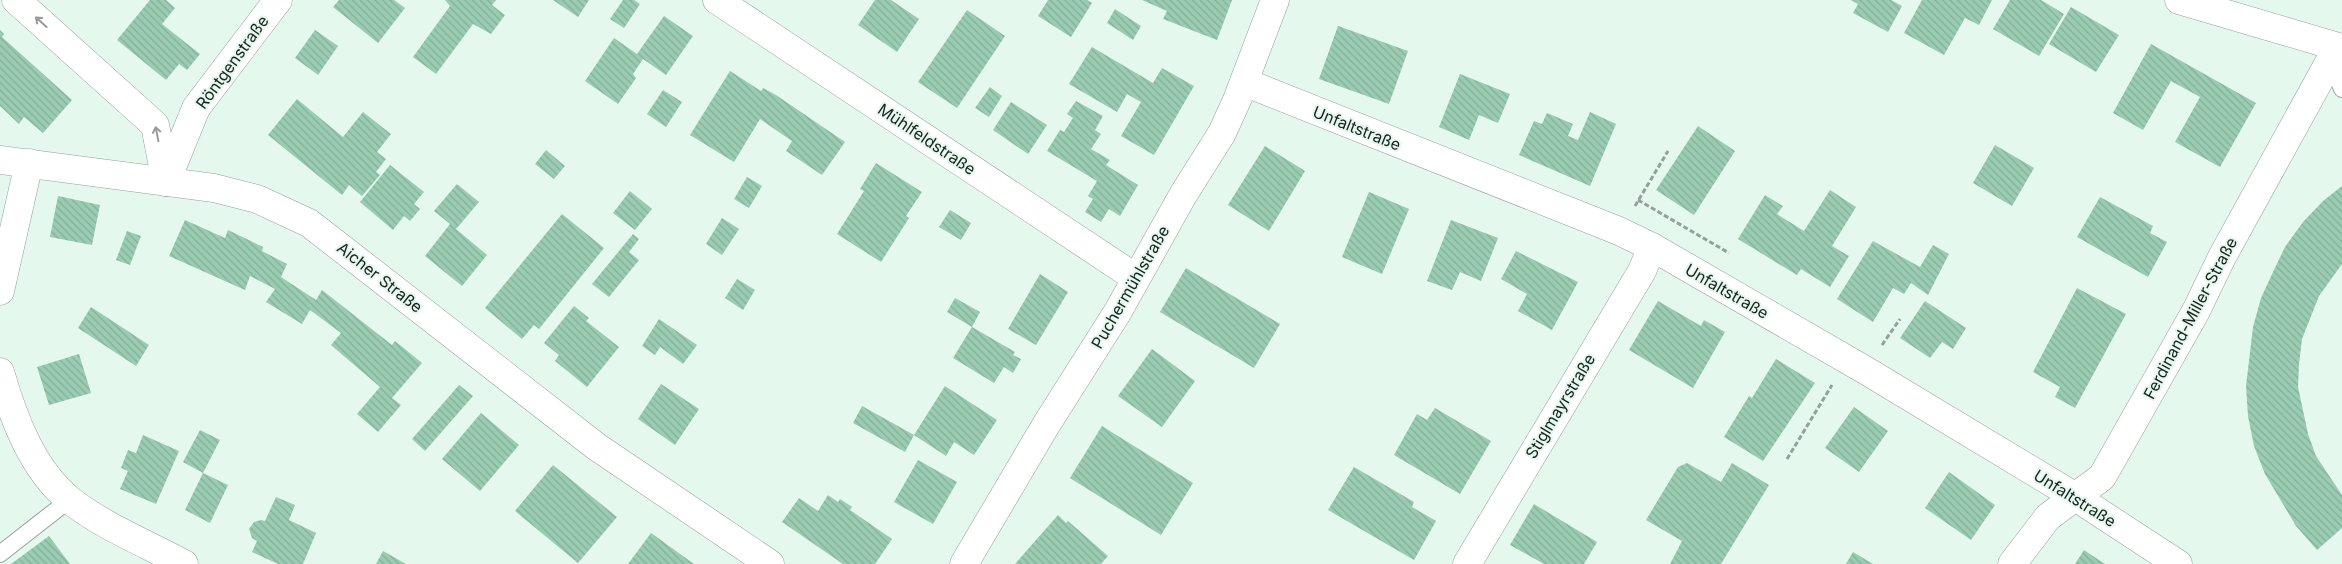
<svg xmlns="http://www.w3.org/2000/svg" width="2342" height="564" font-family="Inter,sans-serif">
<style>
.building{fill:url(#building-back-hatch)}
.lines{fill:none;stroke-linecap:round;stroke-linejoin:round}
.service-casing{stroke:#92a39a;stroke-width:18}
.minor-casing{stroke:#92a39a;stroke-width:29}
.path{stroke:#93a19a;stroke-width:3;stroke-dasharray:5 2.5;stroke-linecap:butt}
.service{stroke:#fff;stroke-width:16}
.minor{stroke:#fff;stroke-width:28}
.oneway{stroke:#989b99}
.labels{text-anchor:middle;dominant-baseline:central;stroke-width:4;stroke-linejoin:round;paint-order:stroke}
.street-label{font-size:16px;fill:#19201d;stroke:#e5f8ee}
</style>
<defs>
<pattern id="building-back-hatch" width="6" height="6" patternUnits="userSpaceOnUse" patternTransform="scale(1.25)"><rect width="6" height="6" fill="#9accb2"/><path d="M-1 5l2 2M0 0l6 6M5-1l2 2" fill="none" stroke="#84af99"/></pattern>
</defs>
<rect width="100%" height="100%" fill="#e5f8ee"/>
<!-- building -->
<g class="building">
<polygon points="150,0 166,0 175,8 162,24 200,54 187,70 179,64 166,80 117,40"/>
<polygon points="339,0 394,0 405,8 378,43 333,7"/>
<polygon points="445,0 496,0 492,5 505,15 491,34 473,24 436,74 413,57 450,6"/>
<polygon points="553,0 589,0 578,17"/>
<polygon points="623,0 634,0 640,4 624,28 610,19"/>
<polygon points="875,0 891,0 919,19 897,52 858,25"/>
<polygon points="1048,0 1087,0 1092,3 1071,37 1038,16"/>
<polygon points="1142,0 1232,0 1217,40 1163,19 1167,11"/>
<polygon points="1851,0 1891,0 1902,6 1888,32 1853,13 1858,4"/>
<polygon points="1922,0 1992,0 1979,25 1965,18 1944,55 1904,33"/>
<polygon points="2010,0 2041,0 2064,14 2039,56 1993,29"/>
<polygon points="2071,7 2119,35 2096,72 2049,44"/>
<polygon points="1115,9 1141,26 1133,40 1107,23"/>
<polygon points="967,10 1005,36 957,108 918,82"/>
<polygon points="664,16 693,36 666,75 643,59 633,74 636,78 618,104 585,81 614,38 637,54"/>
<polygon points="1338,26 1408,51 1389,104 1319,79"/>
<polygon points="0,30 4,34 2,37 72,100 43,133 24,117 19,124 0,106"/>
<polygon points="315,30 338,46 318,75 295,58"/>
<polygon points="2151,44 2256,103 2220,167 2175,142 2200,97 2171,81 2143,130 2113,113"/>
<polygon points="1092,47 1153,83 1162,68 1194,86 1154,155 1121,136 1141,102 1127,94 1117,112 1069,84"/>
<polygon points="730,71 761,91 763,88 776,95 845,142 822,175 786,151 792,141 760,119 734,162 690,135"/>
<polygon points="1460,74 1510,94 1498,123 1479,115 1469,140 1439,127"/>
<polygon points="990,87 1002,96 989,117 975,108"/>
<polygon points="663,90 682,102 666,127 647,114"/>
<polygon points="297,99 343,137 363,112 391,134 377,152 386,159 376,172 380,175 362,196 349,185 342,195 268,135"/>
<polygon points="1076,101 1103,116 1095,130 1101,134 1091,149 1110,160 1106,165 1138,185 1120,216 1109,209 1101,222 1085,212 1093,199 1088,196 1097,181 1047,151 1060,130 1064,132 1073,118 1067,114"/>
<polygon points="1011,102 1047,125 1028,154 993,130"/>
<polygon points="1590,112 1616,124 1590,186 1519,155 1534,121 1542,124 1547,113 1573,124 1568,136 1578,140"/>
<polygon points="1698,126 1735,151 1694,215 1656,190"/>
<polygon points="1995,145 2034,168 2012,206 1973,183"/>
<polygon points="1265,146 1305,171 1269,231 1228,205"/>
<polygon points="546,150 565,166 554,179 535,164"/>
<polygon points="876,163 922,192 906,216 909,218 881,262 837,234 864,191 860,189"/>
<polygon points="390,165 424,192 414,204 420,209 410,221 404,216 393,230 360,202"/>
<polygon points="747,177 762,186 749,208 734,199"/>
<polygon points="457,184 479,202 456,229 487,255 462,286 425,256 450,224 434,211"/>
<polygon points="2342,186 2342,264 2319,296 2302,339 2299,364 2298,387 2308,434 2316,456 2342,495 2342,528 2317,550 2296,526 2265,474 2254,446 2248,416 2246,386 2253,327 2261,298 2273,272 2285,247 2303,222 2323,201"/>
<polygon points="1830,190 1856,207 1832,246 1849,256 1830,287 1801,269 1797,275 1738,239 1765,195 1783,206 1777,214 1804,231"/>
<polygon points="630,191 652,209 635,230 613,213"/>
<polygon points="1369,192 1409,209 1382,274 1342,257"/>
<polygon points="58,196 100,205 92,245 50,237"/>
<polygon points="2100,197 2153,226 2150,233 2167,242 2148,277 2077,237"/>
<polygon points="950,210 971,223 961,240 939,227"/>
<polygon points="562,214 604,248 539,329 534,325 522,339 485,308"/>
<polygon points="722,218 739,229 722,255 706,244"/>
<polygon points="185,220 225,238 228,230 263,247 262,251 287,264 281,277 316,300 322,290 392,345 395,341 422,363 392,398 401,405 378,432 357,414 380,387 331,345 341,333 310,310 302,324 266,302 275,289 250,276 245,290 169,256"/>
<polygon points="1451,220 1498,238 1481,281 1460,272 1452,290 1427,281"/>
<polygon points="127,231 141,236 130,265 116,260"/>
<polygon points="633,234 639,239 629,252 639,260 609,297 592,284"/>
<polygon points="1873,241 1920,267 1933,245 1949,254 1928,295 1911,283 1904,294 1893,288 1873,322 1837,299"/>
<polygon points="1516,251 1578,282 1552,330 1518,311 1527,294 1501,279"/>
<polygon points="1186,268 1280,324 1254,368 1160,312"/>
<polygon points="1040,274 1068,292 1036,345 1008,329"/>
<polygon points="737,279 755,290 743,310 725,298"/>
<polygon points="2077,288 2126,314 2075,408 2055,397 2060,387 2033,372"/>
<polygon points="955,298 980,312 972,327 947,312"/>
<polygon points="1658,301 1701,326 1704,320 1725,332 1693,388 1629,350"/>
<polygon points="1925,301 1966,328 1953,349 1942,342 1930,358 1900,338"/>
<polygon points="574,306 589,318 586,321 619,347 587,387 555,361 559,355 544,343"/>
<polygon points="91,307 149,345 136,366 78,328"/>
<polygon points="659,319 697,345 683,364 660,347 655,355 642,346"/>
<polygon points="972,327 1015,352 1013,355 1021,359 1013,373 1004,367 994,383 953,358"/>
<polygon points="1152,349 1195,381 1162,427 1118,396"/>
<polygon points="79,354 91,393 49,405 37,367"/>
<polygon points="1776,359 1815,383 1763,461 1724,437 1749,396 1752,398"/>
<polygon points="661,384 699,409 675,445 638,419"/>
<polygon points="459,385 473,396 425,451 412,439"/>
<polygon points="945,386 997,420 974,455 954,442 946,456 914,435"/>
<polygon points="862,406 914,435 905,452 853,423"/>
<polygon points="1854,407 1888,431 1859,472 1825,448"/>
<polygon points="1435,408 1491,441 1460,494 1394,455 1417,414 1427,420"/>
<polygon points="481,413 519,445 480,491 442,459"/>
<polygon points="1102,426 1193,483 1161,535 1070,478"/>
<polygon points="200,430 220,440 203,473 183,462"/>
<polygon points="143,435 179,451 156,504 120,489 128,471 121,468 128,450 136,453"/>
<polygon points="918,460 957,482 933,524 894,502"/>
<polygon points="1687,463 1721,482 1732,463 1769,485 1721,564 1670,564 1682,541 1646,520 1678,467"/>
<polygon points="553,465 617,517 578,563 515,511"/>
<polygon points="1354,467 1414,502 1412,507 1436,521 1414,560 1328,510"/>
<polygon points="1949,472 1995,505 1971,540 1925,508"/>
<polygon points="203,473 228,485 210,523 185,510"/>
<polygon points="828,495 838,502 840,499 852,507 850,510 892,539 875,564 843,564 782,522 799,498 818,511"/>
<polygon points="276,497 295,505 289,520 316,533 303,564 278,564 252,552 257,541 252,538 249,529 254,522 261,520 265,521"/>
<polygon points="1534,504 1597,542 1584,564 1544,564 1510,545"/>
<polygon points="1058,515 1066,523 1068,521 1108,556 1101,564 1015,564"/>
<polygon points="651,533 694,564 628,564"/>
<polygon points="49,536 70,564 11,564"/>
<polygon points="2084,550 2105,564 2075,564"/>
<polygon points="383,551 406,564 376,564"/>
<polygon points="1853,552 1873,564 1846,564"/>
</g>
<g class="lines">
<!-- service casing -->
<g class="service-casing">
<g id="service">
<polyline points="2337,55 2336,74 2342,89"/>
<polyline points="0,554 69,500"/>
</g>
</g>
<!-- minor casing -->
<g class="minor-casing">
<g id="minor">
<polyline points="16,0 155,125 166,182"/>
<polyline points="717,0 1136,278"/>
<polyline points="2179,0 2342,48"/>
<polyline points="1244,82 1619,231 1652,247 1865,370 2074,496 2178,564"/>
<polyline points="0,160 214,188 257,199 309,223 597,447 770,564"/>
<polyline points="166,182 196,108 278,0"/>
<polyline points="0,291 29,163"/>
<path d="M 0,372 C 13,417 32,470 71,501 C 103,526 147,544 184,564"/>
<polyline points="964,564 1046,425 1117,313 1183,195 1222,133 1237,100 1275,0"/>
<polyline points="1467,564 1642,271 1652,247"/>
<polyline points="2012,564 2048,517 2102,477 2196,311 2222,257 2337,48"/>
</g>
</g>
<!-- path -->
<g class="path">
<polyline points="1638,200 1729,253"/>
<polyline points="1635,206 1668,151"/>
<polyline points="1882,345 1900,319"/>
<polyline points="1787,459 1832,385"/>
</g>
<!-- service -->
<use href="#service" class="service"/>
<!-- minor -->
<use href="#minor" class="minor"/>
</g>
<!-- one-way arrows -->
<defs><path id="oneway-shaft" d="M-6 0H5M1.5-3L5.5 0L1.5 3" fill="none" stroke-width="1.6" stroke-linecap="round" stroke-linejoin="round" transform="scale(1.25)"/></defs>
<g class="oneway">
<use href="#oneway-shaft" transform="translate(41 22) rotate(-138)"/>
<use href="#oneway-shaft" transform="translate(157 134) rotate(-101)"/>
</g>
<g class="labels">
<!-- street labels -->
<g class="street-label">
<text transform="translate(232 62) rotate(-54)">Röntgenstraße</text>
<text transform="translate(1357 128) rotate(22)">Unfaltstraße</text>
<text transform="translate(927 139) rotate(34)">Mühlfeldstraße</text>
<text transform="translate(380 277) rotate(38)">Aicher Straße</text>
<text transform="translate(1130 287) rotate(-60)">Puchermühlstraße</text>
<text transform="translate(1727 291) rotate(30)">Unfaltstraße</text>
<text transform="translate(2190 318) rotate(-62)">Ferdinand-Miller-Straße</text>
<text transform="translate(1560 406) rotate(-59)">Stiglmayrstraße</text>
<text transform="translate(2075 498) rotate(32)">Unfaltstraße</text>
</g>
</g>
</svg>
